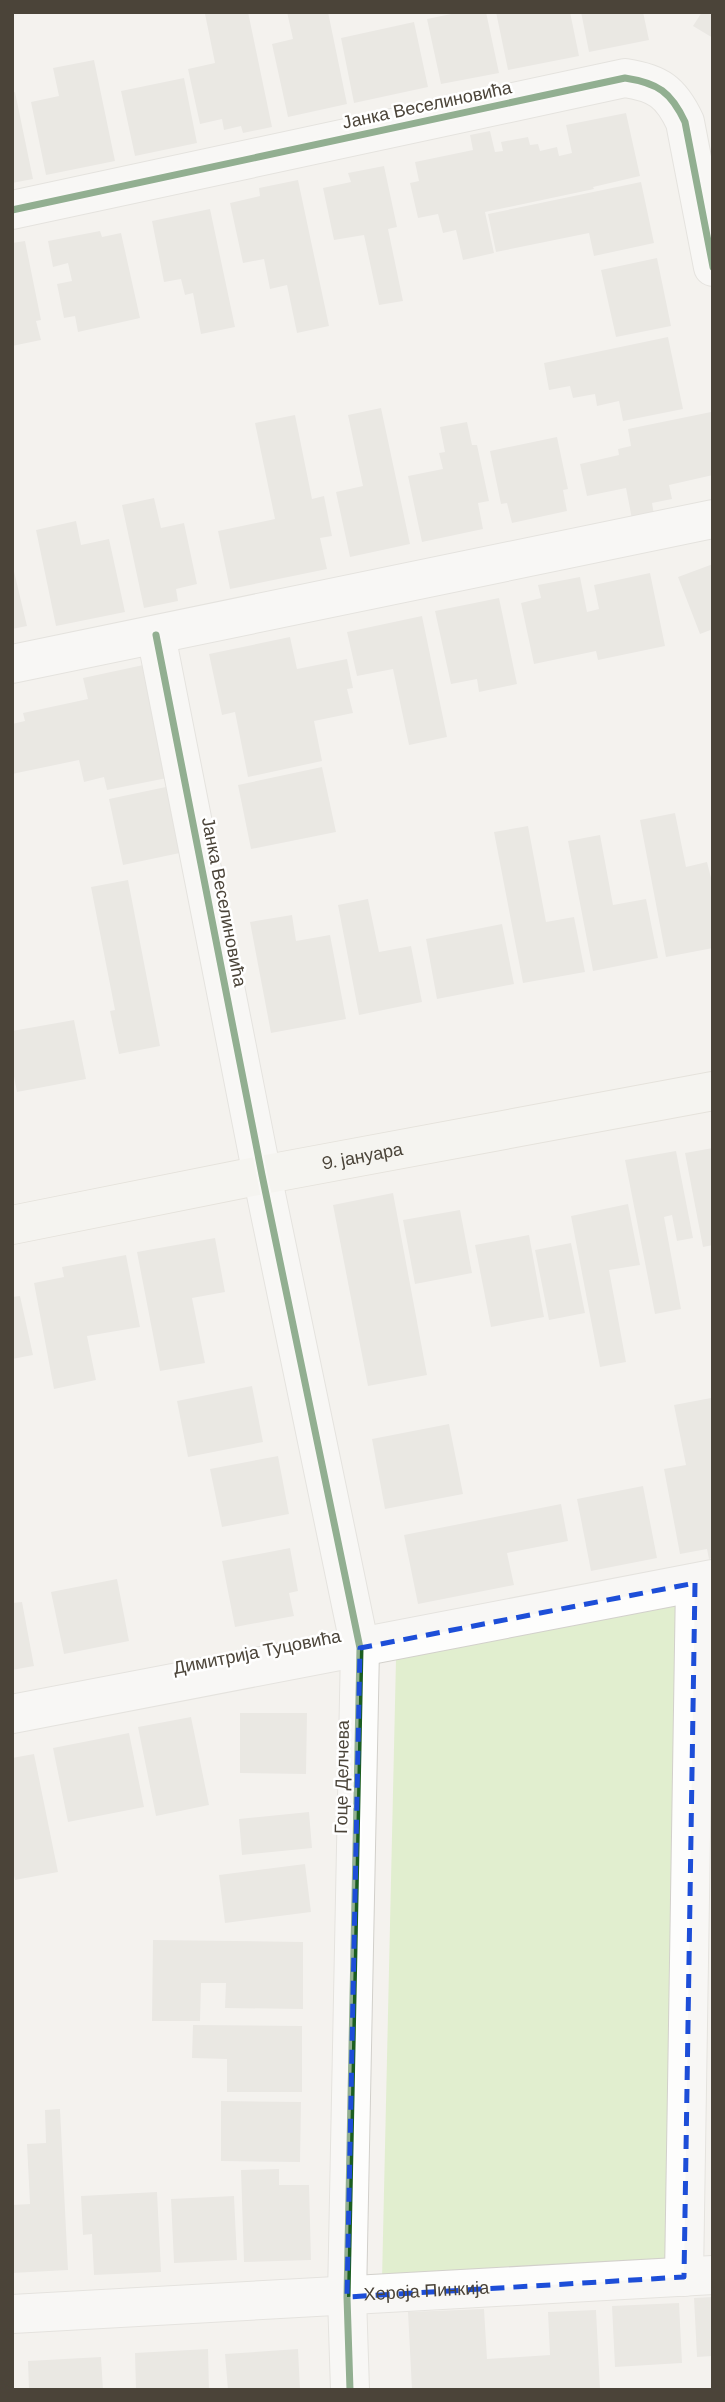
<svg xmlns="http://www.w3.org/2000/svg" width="725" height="2402" font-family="'DM Sans',sans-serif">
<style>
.green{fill:#e1eecf}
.building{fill:#dedbd6}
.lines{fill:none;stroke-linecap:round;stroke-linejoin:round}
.street-casing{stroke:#d2d0cb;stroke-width:40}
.secondary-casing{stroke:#d3cfc5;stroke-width:40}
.street{stroke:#fdfdfc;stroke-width:38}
.secondary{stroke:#f7f6f1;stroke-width:38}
.cycleway-casing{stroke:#fff;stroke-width:11}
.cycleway{stroke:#1b5e20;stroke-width:7}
.marked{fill:none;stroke:#1d4ed8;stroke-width:5;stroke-dasharray:14 9;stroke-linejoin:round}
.labels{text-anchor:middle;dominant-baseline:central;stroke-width:5;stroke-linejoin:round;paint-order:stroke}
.street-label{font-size:18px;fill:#4b4439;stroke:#fff}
</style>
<rect width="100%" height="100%" fill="#f4f2ee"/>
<!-- green -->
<polygon class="green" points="680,1603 668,2261 382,2280 396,1659"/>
<!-- building -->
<g class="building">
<polygon points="215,12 248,12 272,127 243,133 241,126 224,130 222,119 200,124 188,69 215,63 205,14"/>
<polygon points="287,12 328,12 347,104 288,117 272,44 293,39"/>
<polygon points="461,12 486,12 499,73 441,84 427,19"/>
<polygon points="496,12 570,12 579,56 508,70"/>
<polygon points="581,12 643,12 649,40 589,52"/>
<polygon points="702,12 713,12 713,38 693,26"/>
<polygon points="414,22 428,87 354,103 341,38"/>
<polygon points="94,60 115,161 46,175 31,102 59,96 53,68"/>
<polygon points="184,78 197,143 135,156 121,91"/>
<polygon points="15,92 33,179 12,183 12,93"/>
<polygon points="626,113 640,176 593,187 594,189 485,212 494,253 463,260 456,230 443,233 438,214 418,218 410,183 419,181 415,162 473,150 470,135 490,131 495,152 503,151 501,142 528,137 530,145 538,144 540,151 557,147 559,156 572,153 566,125"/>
<polygon points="384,166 397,227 388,229 403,301 379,305 364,235 334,240 323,188 351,182 348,173"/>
<polygon points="298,180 329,326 297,333 287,285 270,289 264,259 243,263 230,203 260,196 259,188"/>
<polygon points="641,182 654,243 594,256 589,233 496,252 488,214"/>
<polygon points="210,209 235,327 201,334 193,293 185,295 181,279 164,282 152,221"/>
<polygon points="100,231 102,237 121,233 140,318 78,332 75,316 64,318 57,284 72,281 68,263 53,267 48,241"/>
<polygon points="25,241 41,320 36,321 41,340 12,346 12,243"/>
<polygon points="657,258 671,326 616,337 601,270"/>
<polygon points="668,337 683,409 623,421 619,401 597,406 595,394 573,398 570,386 549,390 544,363"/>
<polygon points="381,408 410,544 350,557 336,492 363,486 348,415"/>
<polygon points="711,412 713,475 669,485 672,499 652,503 654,515 632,519 626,488 587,496 580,464 619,455 618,449 631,446 628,429"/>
<polygon points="295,415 312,499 324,496 332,536 320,538 327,569 230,589 218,531 275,519 255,423"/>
<polygon points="467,422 472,445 477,445 489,501 478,503 483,529 422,542 408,476 443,469 439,453 445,452 440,427"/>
<polygon points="557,437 568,489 563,490 567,511 512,523 507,503 501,504 490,451"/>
<polygon points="154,498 161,528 184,523 197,584 176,589 178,601 144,608 122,505"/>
<polygon points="76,521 81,545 109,539 125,612 56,626 36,530"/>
<polygon points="12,563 27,626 12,629"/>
<polygon points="713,564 713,629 700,634 678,577"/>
<polygon points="650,573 665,646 598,660 596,651 534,664 521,603 541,598 538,585 580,577 587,612 599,609 594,585"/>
<polygon points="499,598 517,684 479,692 477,679 451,684 435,611"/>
<polygon points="422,616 447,737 409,745 393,669 357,676 347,632"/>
<polygon points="290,637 297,669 347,659 353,688 347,689 353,713 314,721 322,761 248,777 235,712 222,715 209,654"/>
<polygon points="148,664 167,778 107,790 104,777 84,782 79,760 12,774 12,724 25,721 23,713 88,699 83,678"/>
<polygon points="322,767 336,832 251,849 238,785"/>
<polygon points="180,784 194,850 123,865 109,799"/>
<polygon points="675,813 686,867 707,862 713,886 713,948 666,957 640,820"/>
<polygon points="528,826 546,922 574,917 585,972 523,983 494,832"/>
<polygon points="600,835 613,905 646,899 658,958 593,971 568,841"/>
<polygon points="128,880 160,1046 119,1054 110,1011 115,1010 91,887"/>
<polygon points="368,899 379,952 411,946 422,1002 359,1015 338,905"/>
<polygon points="292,915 296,941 330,935 346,1019 271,1033 250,922"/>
<polygon points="502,924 514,984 437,999 426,939"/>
<polygon points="74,1020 86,1079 17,1092 12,1066 12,1031"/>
<polygon points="713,1148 713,1245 703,1247 685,1153"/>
<polygon points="676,1151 693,1238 677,1241 672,1215 664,1217 681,1309 655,1314 625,1160"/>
<polygon points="393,1193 427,1375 368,1386 333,1205"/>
<polygon points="628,1204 640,1265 609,1270 626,1362 600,1367 571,1216"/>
<polygon points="460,1210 472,1273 415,1284 403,1220"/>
<polygon points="529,1235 544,1317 491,1327 475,1245"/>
<polygon points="215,1238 225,1292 192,1298 205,1363 160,1371 137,1252"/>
<polygon points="571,1243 585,1313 549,1320 535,1250"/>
<polygon points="126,1255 140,1327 87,1336 96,1380 54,1389 34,1283 64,1277 62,1267"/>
<polygon points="20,1296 33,1355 12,1359 12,1297"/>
<polygon points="252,1386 263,1442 188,1457 177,1401"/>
<polygon points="711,1398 713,1409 713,1558 709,1559 707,1549 680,1554 664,1469 686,1465 674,1405"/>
<polygon points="449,1424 463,1494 385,1509 372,1439"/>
<polygon points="278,1456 289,1514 222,1527 210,1469"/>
<polygon points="643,1486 657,1558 591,1571 577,1499"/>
<polygon points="561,1504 568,1541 507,1553 514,1585 418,1604 404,1535"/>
<polygon points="290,1548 298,1591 289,1593 294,1616 235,1627 222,1561"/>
<polygon points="117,1579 129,1641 64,1654 51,1592"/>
<polygon points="22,1602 34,1666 12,1670 12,1603"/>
<polygon points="240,1713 307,1713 306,1774 240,1773"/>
<polygon points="191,1717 209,1805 156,1816 138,1727"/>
<polygon points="129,1733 144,1807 68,1822 53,1748"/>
<polygon points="34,1754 58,1872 15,1880 12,1867 12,1758"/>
<polygon points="309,1812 312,1848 242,1855 239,1819"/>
<polygon points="305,1864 311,1912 225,1923 219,1875"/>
<polygon points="153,1940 303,1942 303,2009 225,2008 226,1983 201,1983 200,2021 152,2021"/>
<polygon points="193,2025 302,2026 302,2092 227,2092 227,2059 192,2058"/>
<polygon points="221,2101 301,2102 300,2162 221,2161"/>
<polygon points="60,2109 68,2270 12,2273 12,2205 30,2204 27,2144 46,2143 45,2110"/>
<polygon points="279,2169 279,2185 309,2185 311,2260 244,2262 241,2170"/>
<polygon points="157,2192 161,2272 94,2275 92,2234 83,2235 81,2196"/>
<polygon points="234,2196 237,2260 174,2263 171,2199"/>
<polygon points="713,2297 713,2356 697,2357 694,2298"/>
<polygon points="679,2303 682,2363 615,2367 612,2306"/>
<polygon points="484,2309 487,2359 550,2355 548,2312 596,2310 600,2390 412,2390 408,2312"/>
<polygon points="208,2349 209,2390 136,2390 135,2353"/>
<polygon points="298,2349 300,2390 228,2390 225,2354"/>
<polygon points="101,2357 103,2390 29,2390 28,2361"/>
</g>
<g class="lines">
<!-- street casing -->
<g class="street-casing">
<g id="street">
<path d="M 12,210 L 625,78 C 658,83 671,92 685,122 L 713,267"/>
<polyline points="156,635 262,1175 360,1648 347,2297 350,2390"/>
<polyline points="12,664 713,519"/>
<polyline points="12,1714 713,1579"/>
<polyline points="684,2277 695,1583"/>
<path id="s1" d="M 12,2314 L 713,2275"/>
</g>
</g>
<!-- secondary casing -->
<g class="secondary-casing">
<g id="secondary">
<path id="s2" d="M 12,1225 L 262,1175 L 713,1091"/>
</g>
</g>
<!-- street -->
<use href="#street" class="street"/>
<!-- secondary -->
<use href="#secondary" class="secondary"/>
<!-- cycleway casing -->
<g class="cycleway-casing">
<g id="cycleway">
<path d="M 12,210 L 625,78 C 658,83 671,92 685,122 L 713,267"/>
<polyline points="156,635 262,1175 360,1648 347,2297 350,2390"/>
</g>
</g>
<!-- cycleway -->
<use href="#cycleway" class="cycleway"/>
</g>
<!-- marked area -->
<path d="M0 0H725V2402H0ZM 695,1583 L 684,2277 L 347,2297 L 360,1648 Z" fill="#f4f2ee" fill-opacity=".55" fill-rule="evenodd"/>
<path class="marked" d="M 695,1583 L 684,2277 L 347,2297 L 360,1648 Z"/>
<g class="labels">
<!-- street labels -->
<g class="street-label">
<text transform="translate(427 105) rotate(-12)">Јанка Веселиновића</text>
<text transform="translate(224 902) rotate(79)">Јанка Веселиновића</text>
<text stroke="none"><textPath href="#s2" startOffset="357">9. јануара</textPath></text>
<text transform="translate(257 1652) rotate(-11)">Димитрија Туцовића</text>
<text transform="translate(342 1777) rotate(-89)">Гоце Делчева</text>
<text stroke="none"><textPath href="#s1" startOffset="415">Хероја Пинкија</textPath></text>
</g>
</g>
<!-- border -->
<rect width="725" height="2402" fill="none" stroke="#4b4439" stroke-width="28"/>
</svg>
